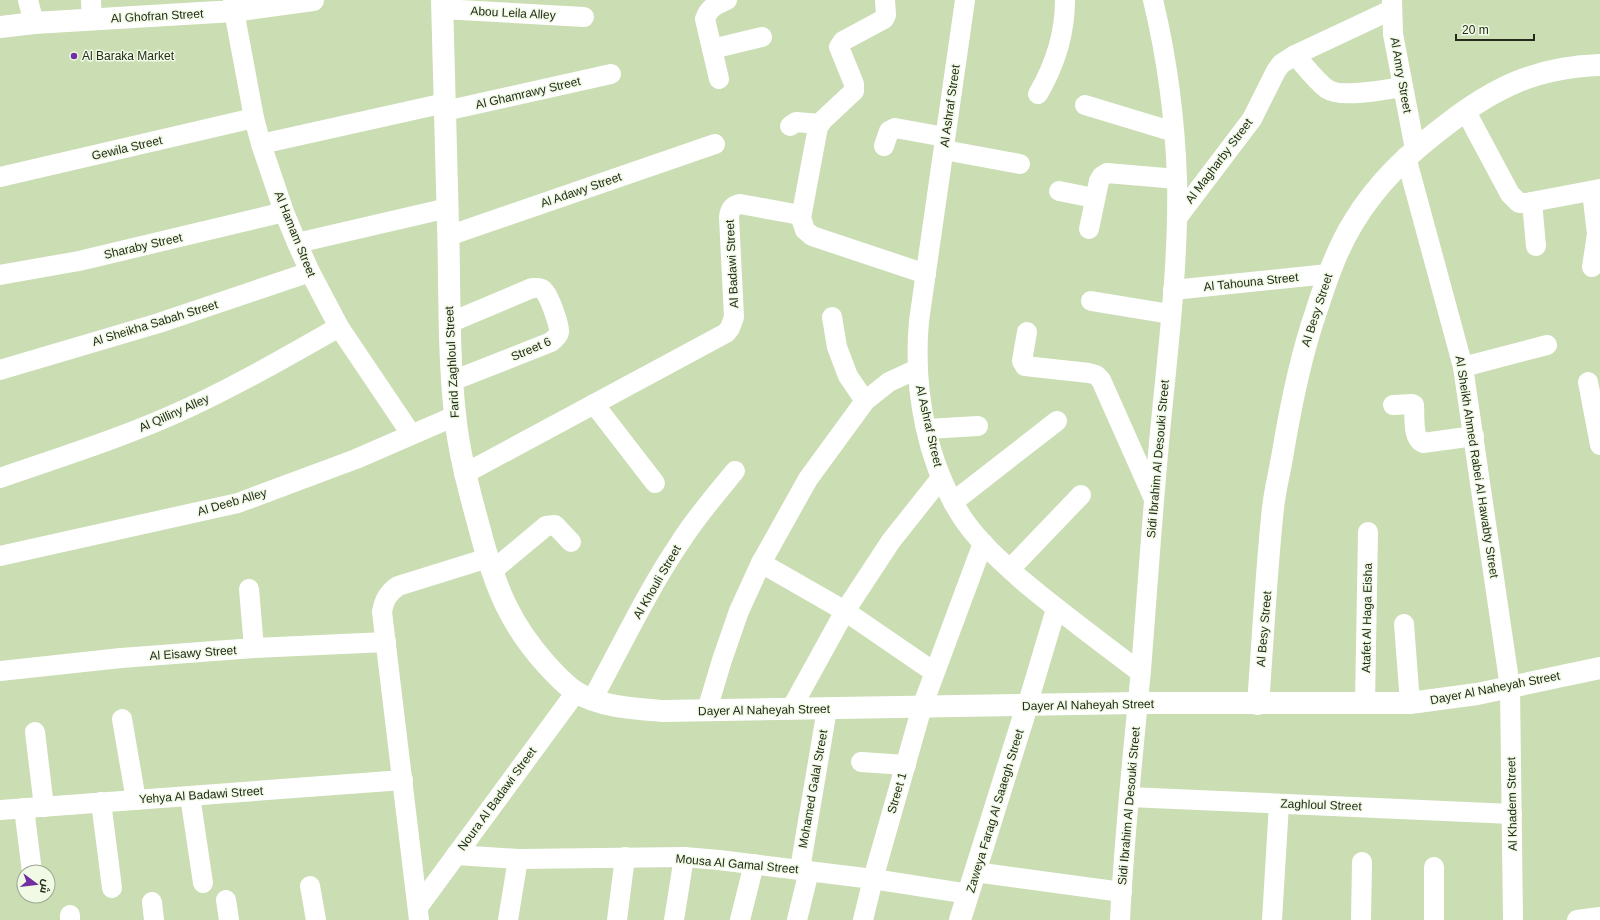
<svg xmlns="http://www.w3.org/2000/svg" width="1600" height="920" font-family="Helvetica,Cairo,sans-serif">
<style>
.lines{fill:none;stroke-linecap:round;stroke-linejoin:round}
.minor{stroke:#fff;stroke-width:20}
.tertiary{stroke:#fff;stroke-width:22}
.poi-dot{fill:#722ea2;stroke:#f0fae5;stroke-width:1.5}
.labels{text-anchor:middle;dominant-baseline:central;stroke-width:3;stroke-linejoin:round;paint-order:stroke}
.street-label{font-size:12px;fill:#242b1b;stroke:#f0fae5}
.poi-label{font-size:12px;fill:#242b1b;stroke:#f0fae5;text-anchor:start}
</style>
<rect width="100%" height="100%" fill="#caddb3"/>
<g class="lines">
<!-- minor -->
<g class="minor">
<polyline points="28,0 34,23"/>
<polyline points="91,0 92,20"/>
<polyline points="233,0 234,11 254,118 261,144 284,212 297,243 310,272 339,327 411,434"/>
<path d="M 965,0 L 919,321 C 913,389 926,466 966,523 C 982,545 1003,563 1023,581 C 1061,613 1101,642 1140,672"/>
<polyline points="1392,0 1393,34 1415,149"/>
<polyline points="442,9 584,17"/>
<polyline points="712,49 762,37"/>
<path d="M 1295,55 C 1305,66 1315,80 1327,89 C 1342,99 1385,89 1403,87"/>
<path d="M 719,79 L 705,19 C 709,7 716,5 727,0"/>
<path d="M 1038,94 C 1055,65 1065,34 1065,0"/>
<polyline points="1085,105 1174,132"/>
<polyline points="1465,110 1510,194 1519,203 1526,203 1600,189"/>
<polyline points="445,111 611,74"/>
<polyline points="790,126 796,122 820,124"/>
<polyline points="261,144 445,103"/>
<polyline points="884,146 889,131 895,128 945,137"/>
<polyline points="944,150 1020,164"/>
<polyline points="1406,157 1463,367 1510,687 1513,920"/>
<polyline points="0,177 254,118"/>
<polyline points="1059,191 1094,198"/>
<polyline points="1592,191 1597,234 1592,267"/>
<polyline points="1532,202 1536,246"/>
<polyline points="801,218 818,127 823,120 854,91 854,84 839,47 843,41 884,19 886,15 885,0"/>
<polyline points="1177,218 1252,119 1276,71 1281,64 1295,55 1391,10"/>
<polyline points="1089,229 1099,181 1102,176 1107,173 1177,179"/>
<polyline points="448,236 715,144"/>
<polyline points="297,243 448,208"/>
<polyline points="0,275 79,261 284,212"/>
<polyline points="1173,290 1328,274"/>
<polyline points="1091,301 1170,314"/>
<polyline points="832,317 837,347 848,376 865,401"/>
<path d="M 449,323 L 532,288 C 537,288 541,287 544,291 C 549,295 560,326 559,332 C 558,337 554,339 551,342 L 452,381"/>
<polyline points="1027,332 1022,361 1025,366 1089,373 1096,375 1101,380 1153,497"/>
<polyline points="1463,367 1547,345"/>
<polyline points="0,370 159,323 310,272"/>
<polyline points="1588,382 1600,445"/>
<polyline points="594,404 655,483"/>
<path d="M 1393,405 L 1412,404 L 1414,405 C 1415,416 1412,438 1423,443 L 1474,436"/>
<polyline points="927,429 978,426"/>
<path d="M 464,474 L 726,333 L 730,328 L 734,317 L 729,217 C 730,209 732,206 740,204 L 795,214 L 801,218 L 805,230 L 812,236 L 926,274"/>
<path d="M 0,478 C 64,456 128,436 190,407 C 241,383 290,355 339,327"/>
<polyline points="953,502 1057,421"/>
<polyline points="0,556 238,503 356,459 455,416"/>
<polyline points="761,563 845,611 934,672"/>
<polyline points="1010,569 1081,495"/>
<polyline points="492,571 546,526 555,525 571,542"/>
<polyline points="249,589 254,648"/>
<polyline points="1404,624 1410,703"/>
<polyline points="0,671 121,658 254,648 386,642"/>
<path d="M 592,700 C 621,647 647,591 681,541 C 697,516 716,494 735,471"/>
<polyline points="1365,704 1368,532"/>
<polyline points="1027,706 1056,609"/>
<polyline points="791,709 845,611 891,541 941,478"/>
<polyline points="707,710 722,660 739,611 761,563 808,479 865,401 889,382 917,369"/>
<polyline points="122,719 136,800"/>
<polyline points="35,732 44,807"/>
<polyline points="861,762 906,765"/>
<polyline points="190,796 203,883"/>
<polyline points="1129,797 1512,814"/>
<polyline points="101,802 112,888"/>
<polyline points="24,808 32,872"/>
<polyline points="0,810 403,780"/>
<polyline points="456,855 518,859 684,857 719,860 873,879 969,894"/>
<polyline points="1434,867 1434,920"/>
<polyline points="800,869 827,709"/>
<polyline points="975,872 1122,892"/>
<polyline points="310,886 316,920"/>
<polyline points="226,900 229,920"/>
<polyline points="152,902 154,920"/>
<polyline points="418,907 576,692"/>
<polyline points="70,920 70,915"/>
<path d="M 419,920 L 382,612 C 384,600 388,593 398,586 L 488,558"/>
<polyline points="508,920 518,859"/>
<polyline points="617,920 625,857"/>
<polyline points="674,920 684,857"/>
<polyline points="740,920 754,864"/>
<polyline points="797,920 809,871"/>
<polyline points="863,920 873,879 922,707 983,543"/>
<path d="M 1120,920 C 1124,837 1133,753 1141,670 C 1147,594 1152,519 1159,443 C 1167,356 1179,267 1177,179 C 1175,119 1167,58 1153,0"/>
<polyline points="1272,920 1279,804"/>
<polyline points="1361,920 1362,862"/>
<polyline points="1577,920 1600,917"/>
</g>
<!-- tertiary -->
<g class="tertiary">
<path d="M 442,0 C 444,75 446,150 448,225 C 450,288 448,351 455,414 C 459,456 471,497 482,538 C 496,588 510,624 546,664 C 555,674 565,685 576,692 C 599,707 637,709 663,711 L 1137,703 L 1410,703 L 1477,694 L 1600,668"/>
<polyline points="0,27 34,23 234,11 313,0"/>
<path d="M 1258,704 C 1263,639 1266,573 1273,508 C 1275,489 1280,471 1283,452 C 1291,404 1300,358 1316,312 C 1326,281 1336,251 1353,223 C 1377,183 1409,153 1446,125 C 1495,87 1537,67 1600,65"/>
<polyline points="960,920 1027,706"/>
</g>
</g>
<!-- markers -->
<circle class="poi-dot" cx="74" cy="56" r="4"/>
<g class="labels">
<!-- street labels -->
<g class="street-label">
<text transform="translate(513 13) rotate(3)">Abou Leila Alley</text>
<text transform="translate(157 16) rotate(-3)">Al Ghofran Street</text>
<text transform="translate(1401 75) rotate(80)">Al Amry Street</text>
<text transform="translate(528 93) rotate(-13)">Al Ghamrawy Street</text>
<text transform="translate(950 106) rotate(-82)">Al Ashraf Street</text>
<text transform="translate(127 148) rotate(-13)">Gewila Street</text>
<text transform="translate(1219 161) rotate(-53)">Al Magharby Street</text>
<text transform="translate(581 190) rotate(-19)">Al Adawy Street</text>
<text transform="translate(295 234) rotate(68)">Al Hamam Street</text>
<text transform="translate(143 246) rotate(-13)">Sharaby Street</text>
<text transform="translate(732 264) rotate(-93)">Al Badawi Street</text>
<text transform="translate(1251 282) rotate(-6)">Al Tahouna Street</text>
<text transform="translate(1317 310) rotate(-72)">Al Besy Street</text>
<text transform="translate(155 323) rotate(-17)">Al Sheikha Sabah Street</text>
<text transform="translate(531 349) rotate(-23)">Street 6</text>
<text transform="translate(452 362) rotate(-93)">Farid Zaghloul Street</text>
<text transform="translate(174 413) rotate(-24)">Al Qilliny Alley</text>
<text transform="translate(929 426) rotate(77)">Al Ashraf Street</text>
<text transform="translate(1158 459) rotate(-85)">Sidi Ibrahim Al Desouki Street</text>
<text transform="translate(1477 467) rotate(81)">Al Sheikh Ahmed Rabei Al Hawabty Street</text>
<text transform="translate(232 502) rotate(-16)">Al Deeb Alley</text>
<text transform="translate(657 582) rotate(-60)">Al Khouli Street</text>
<text transform="translate(1367 618) rotate(-89)">Atafet Al Haga Eisha</text>
<text transform="translate(1264 629) rotate(-85)">Al Besy Street</text>
<text transform="translate(193 653) rotate(-4)">Al Eisawy Street</text>
<text transform="translate(1495 688) rotate(-11)">Dayer Al Naheyah Street</text>
<text transform="translate(1088 705) rotate(-1)">Dayer Al Naheyah Street</text>
<text transform="translate(764 710) rotate(-1)">Dayer Al Naheyah Street</text>
<text transform="translate(813 789) rotate(-80)">Mohamed Galal Street</text>
<text transform="translate(897 793) rotate(-74)">Street 1</text>
<text transform="translate(201 795) rotate(-4)">Yehya Al Badawi Street</text>
<text transform="translate(497 799) rotate(-54)">Noura Al Badawi Street</text>
<text transform="translate(1512 804) rotate(-91)">Al Khadem Street</text>
<text transform="translate(1321 805) rotate(2)">Zaghloul Street</text>
<text transform="translate(1129 806) rotate(-85)">Sidi Ibrahim Al Desouki Street</text>
<text transform="translate(995 811) rotate(-73)">Zaweya Farag Al Saaegh Street</text>
<text transform="translate(737 864) rotate(5)">Mousa Al Gamal Street</text>
</g>
<!-- poi labels -->
<g class="poi-label">
<text x="82" y="56">Al Baraka Market</text>
</g>
</g>
<!-- north arrow -->
<g transform="translate(36 884) rotate(105)"><circle r="19" fill="#f0fae5" stroke="#9ea794"/>
<path d="M0-3L7 15L0 10L-7 15Z" fill="#722ea2"/>
<text y="-6" font-size="11" font-weight="bold" text-anchor="middle" fill="#242b1b">ش</text>
</g>
<!-- scale -->
<path d="M1456 34v6h78v-6" fill="none" stroke="#242b1b" stroke-width="2"/>
<text x="1462" y="34" font-size="12" fill="#242b1b" stroke="#f0fae5" stroke-width="3" paint-order="stroke">20 m</text>
</svg>
